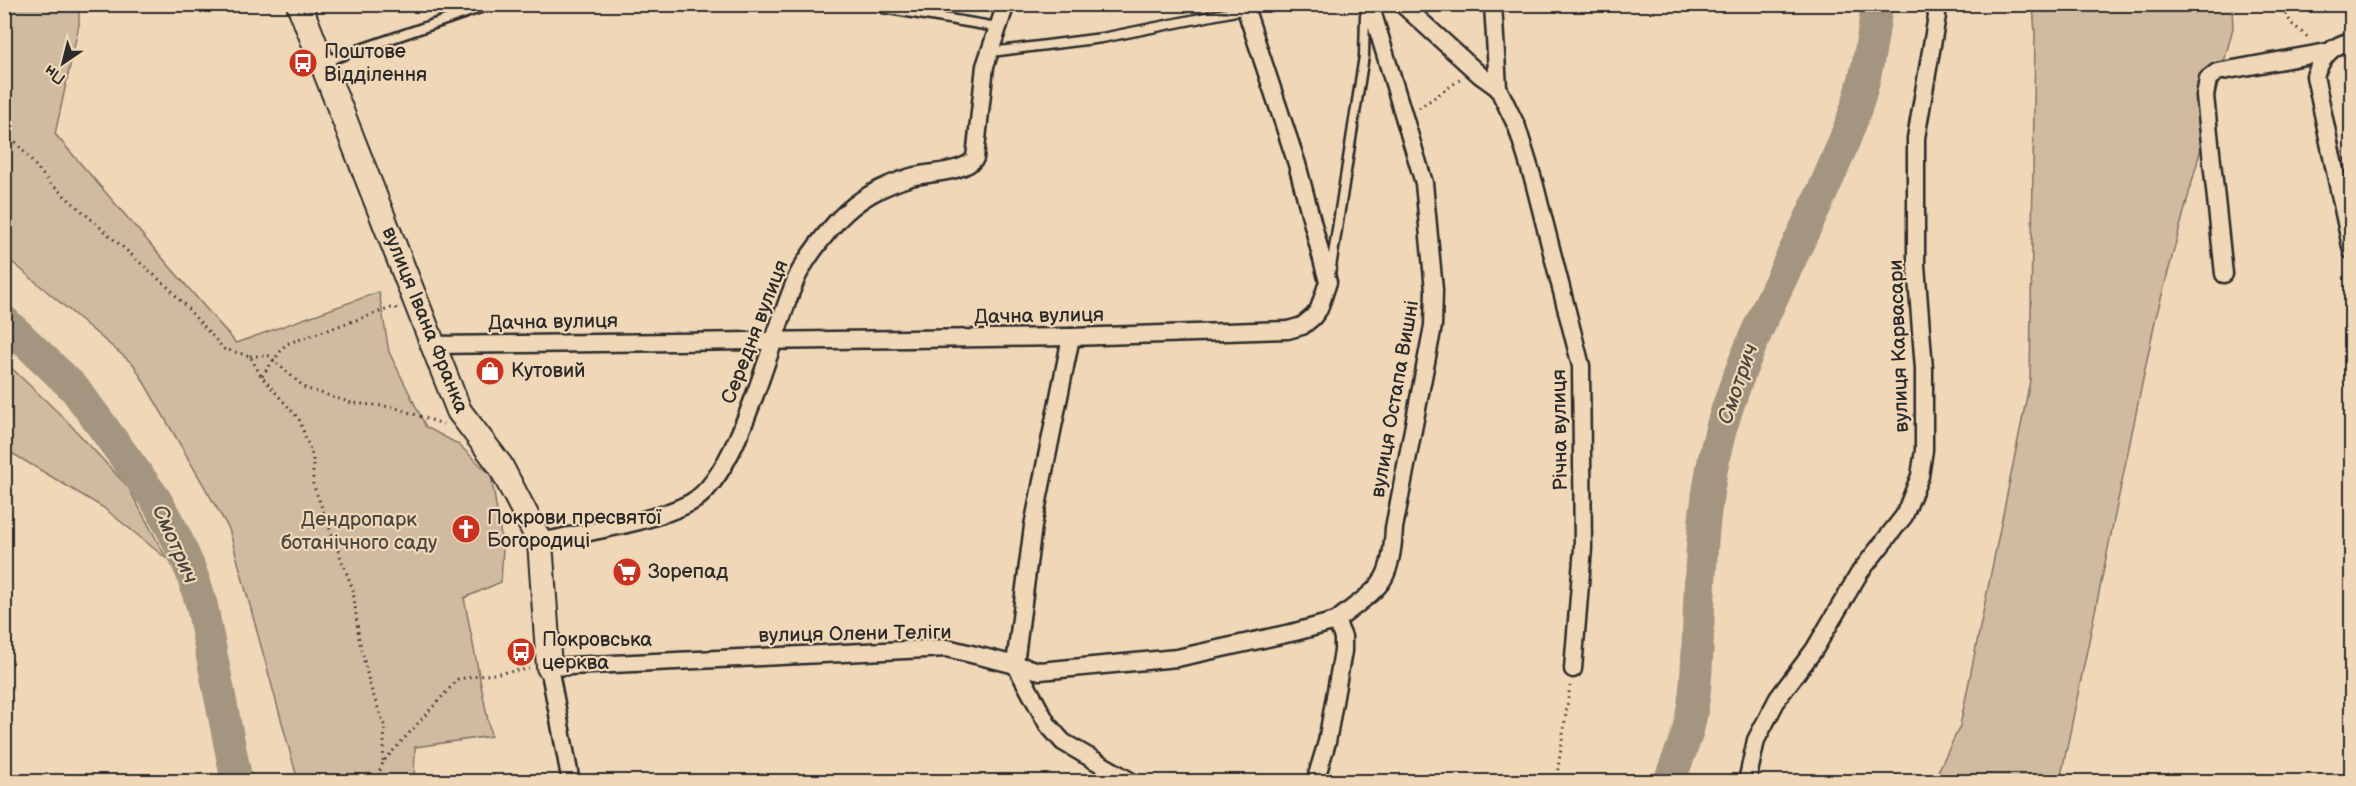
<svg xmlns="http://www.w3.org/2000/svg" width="2356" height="786" font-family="'Balsamiq Sans',sans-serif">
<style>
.green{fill:#d0bba0;stroke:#7e7366;stroke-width:1.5}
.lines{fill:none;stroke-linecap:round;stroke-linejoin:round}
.river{stroke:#a49581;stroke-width:32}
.lane-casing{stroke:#2b2b2b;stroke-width:13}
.street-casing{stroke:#2b2b2b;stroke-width:21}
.secondary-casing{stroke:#2b2b2b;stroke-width:28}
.path{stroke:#2b2b2b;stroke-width:3;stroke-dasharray:1.5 4.5;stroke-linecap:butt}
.lane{stroke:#f0d7b7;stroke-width:8}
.street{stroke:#f0d7b7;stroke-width:16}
.secondary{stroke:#f0d7b7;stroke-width:24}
.labels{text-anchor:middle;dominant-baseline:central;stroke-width:4.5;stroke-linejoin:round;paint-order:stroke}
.poi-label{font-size:20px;fill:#2b2b2b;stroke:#f0d7b7;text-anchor:start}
.street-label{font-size:20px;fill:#2b2b2b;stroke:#f0d7b7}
.park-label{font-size:20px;fill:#4c4842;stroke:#f0d7b7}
.water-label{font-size:21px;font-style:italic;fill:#494640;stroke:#f0d7b7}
</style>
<rect width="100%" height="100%" fill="#f0d7b7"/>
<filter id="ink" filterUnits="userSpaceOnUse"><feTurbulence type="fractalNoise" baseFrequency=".0167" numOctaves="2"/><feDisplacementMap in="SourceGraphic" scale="12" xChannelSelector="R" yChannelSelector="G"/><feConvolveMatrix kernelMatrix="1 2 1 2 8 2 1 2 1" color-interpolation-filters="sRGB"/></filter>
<g filter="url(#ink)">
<!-- green -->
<g class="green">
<polygon points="5,4 79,5 79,25 55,134 236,343 379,292 389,352 426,427 458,444 491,475 503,548 501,582 464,598 491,736 415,747 414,781 298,781 229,529 134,365 5,256"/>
<polygon points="2033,5 2232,5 2233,28 2155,321 2060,781 1933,782 1960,726 2030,381 2035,34"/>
<polygon points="4,361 65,419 128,487 167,559 104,508 5,449"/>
</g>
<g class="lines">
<!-- river -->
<g class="river">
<polyline points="4,321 75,389 156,500 174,533 191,571 202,606 237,782"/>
<path d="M 1669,782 C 1675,765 1683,748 1688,730 C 1698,691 1697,649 1699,608 C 1701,548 1705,487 1721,429 C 1752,320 1814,225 1852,120 C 1866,82 1872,44 1877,4"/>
</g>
<!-- lane casing -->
<g class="lane-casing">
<g id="lane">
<polyline points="879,4 883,8 997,27"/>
<polyline points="991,52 1102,38 1246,9"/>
<polyline points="323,62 492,4"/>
<polyline points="1330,274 1364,56 1365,16 1368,5"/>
</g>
</g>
<!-- street casing -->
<g class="street-casing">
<g id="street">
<polyline points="1402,4 1480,75 1498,88"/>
<polyline points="1493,4 1498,88 1517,127 1534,182 1581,366 1583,548 1573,669"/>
<path d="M 2352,41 C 2331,45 2322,57 2315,76 L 2352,251"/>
<polyline points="2224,274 2205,96 2208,79 2217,72 2327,52"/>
<polyline points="1071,337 1033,526 1015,664 1048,725 1063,742 1132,782"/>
<polyline points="433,345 1071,337 1288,330 1302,326 1313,317 1319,309 1328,282 1297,164 1244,4"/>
<path d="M 540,542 C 584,532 651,523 690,503 C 741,476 773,327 798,275 C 808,255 823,237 838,220 C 859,198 882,186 911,177 C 929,172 964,173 975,158 L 985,66 L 1006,4"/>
<polyline points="571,782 549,667 947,648 1040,671 1177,658 1295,632 1336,621"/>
<path d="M 1315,782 L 1327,742 L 1343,651 L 1343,637 L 1336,621 C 1379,586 1391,587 1394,528 L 1433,326 L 1434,290 L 1424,183 L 1370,4"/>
<polyline points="1747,782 1756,740 1778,698 1814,650 1860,572 1904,516 1920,476 1924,450 1924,369 1916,265 1916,138 1937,16 1935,4"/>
</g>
</g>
<!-- secondary casing -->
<g class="secondary-casing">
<polyline id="secondary" points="299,4 459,411 500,465 540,542 549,667"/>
</g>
<!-- path -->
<g class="path">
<polyline points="2279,4 2292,24 2309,38"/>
<polyline points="1419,108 1461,79"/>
<polyline points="4,128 49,182 170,289 224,349 250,356 261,376 299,419 313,458 313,484 353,590 359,639 370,686 385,727 383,762"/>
<polyline points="250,356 269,356 305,388 352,403 393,407 443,424"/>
<polyline points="262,376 286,344 394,307 397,309"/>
<polyline points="376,782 383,762 458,679 529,669"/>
<polyline points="1556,782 1570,686"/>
</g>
<!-- lane -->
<use href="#lane" class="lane"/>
<!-- street -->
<use href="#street" class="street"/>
<!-- secondary -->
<use href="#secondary" class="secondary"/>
</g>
</g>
<!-- icons -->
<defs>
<g id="bus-disc" transform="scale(1.5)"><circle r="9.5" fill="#c8321e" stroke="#f0d7b7"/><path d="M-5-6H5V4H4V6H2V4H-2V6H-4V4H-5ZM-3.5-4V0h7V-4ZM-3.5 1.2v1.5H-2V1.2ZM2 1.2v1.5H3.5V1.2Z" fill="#fff"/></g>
<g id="shop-disc" transform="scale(1.5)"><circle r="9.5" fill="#c8321e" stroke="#f0d7b7"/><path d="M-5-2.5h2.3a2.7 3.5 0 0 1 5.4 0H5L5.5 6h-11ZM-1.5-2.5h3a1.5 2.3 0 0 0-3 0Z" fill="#fff"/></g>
<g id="church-disc" transform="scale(1.5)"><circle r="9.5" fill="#c8321e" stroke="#f0d7b7"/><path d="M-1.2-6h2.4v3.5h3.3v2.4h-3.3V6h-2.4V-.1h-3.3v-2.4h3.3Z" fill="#fff"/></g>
<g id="supermarket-disc" transform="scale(1.5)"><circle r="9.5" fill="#c8321e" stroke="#f0d7b7"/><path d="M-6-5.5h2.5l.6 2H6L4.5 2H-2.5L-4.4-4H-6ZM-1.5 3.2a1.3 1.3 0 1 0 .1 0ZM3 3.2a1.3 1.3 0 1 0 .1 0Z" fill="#fff"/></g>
</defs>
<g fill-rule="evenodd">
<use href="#bus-disc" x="303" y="63"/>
<use href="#shop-disc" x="490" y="371"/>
<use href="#church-disc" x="466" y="529"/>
<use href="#supermarket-disc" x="627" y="572"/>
<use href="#bus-disc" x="521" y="652"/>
</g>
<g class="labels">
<!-- poi labels -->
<g class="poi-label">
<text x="324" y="52">Поштове<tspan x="324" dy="23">Відділення</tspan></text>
<text x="511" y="371">Кутовий</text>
<text x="487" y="518">Покрови пресвятої<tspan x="487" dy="23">Богородиці</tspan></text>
<text x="648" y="572">Зорепад</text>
<text x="542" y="640">Покровська<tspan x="542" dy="23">церква</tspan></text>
</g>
<!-- street labels -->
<g class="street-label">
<text transform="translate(1039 316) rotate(-1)">Дачна вулиця</text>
<text transform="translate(425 320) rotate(68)">вулиця Івана Франка</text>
<text transform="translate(553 322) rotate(-1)">Дачна вулиця</text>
<text transform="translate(755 332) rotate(-69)">Середня вулиця</text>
<text transform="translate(1899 346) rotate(-92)">вулиця Карвасари</text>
<text transform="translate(1395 399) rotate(-80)">вулиця Остапа Вишні</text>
<text transform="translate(1560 430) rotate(-91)">Річна вулиця</text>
<text transform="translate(855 634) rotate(-1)">вулиця Олени Теліги</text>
</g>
<!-- park labels -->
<g class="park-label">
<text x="359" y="520">Дендропарк<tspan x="359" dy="23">ботанічного саду</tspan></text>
</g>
<!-- water labels -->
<g class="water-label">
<text transform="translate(1738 384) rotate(-71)">Смотрич</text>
<text transform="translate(175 544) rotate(66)">Смотрич</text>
</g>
</g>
<!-- margin -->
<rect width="2356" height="786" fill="none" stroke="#f0d7b7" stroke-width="24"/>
<rect x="12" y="12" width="2332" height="762" fill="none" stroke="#2b2b2b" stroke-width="2" filter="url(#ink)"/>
<!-- north arrow -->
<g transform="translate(63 63) rotate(215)" stroke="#f0d7b7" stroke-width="4.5" paint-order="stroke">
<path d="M0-4.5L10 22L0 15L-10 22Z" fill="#2b2b2b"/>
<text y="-9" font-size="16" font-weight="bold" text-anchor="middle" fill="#2b2b2b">Пн</text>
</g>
</svg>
